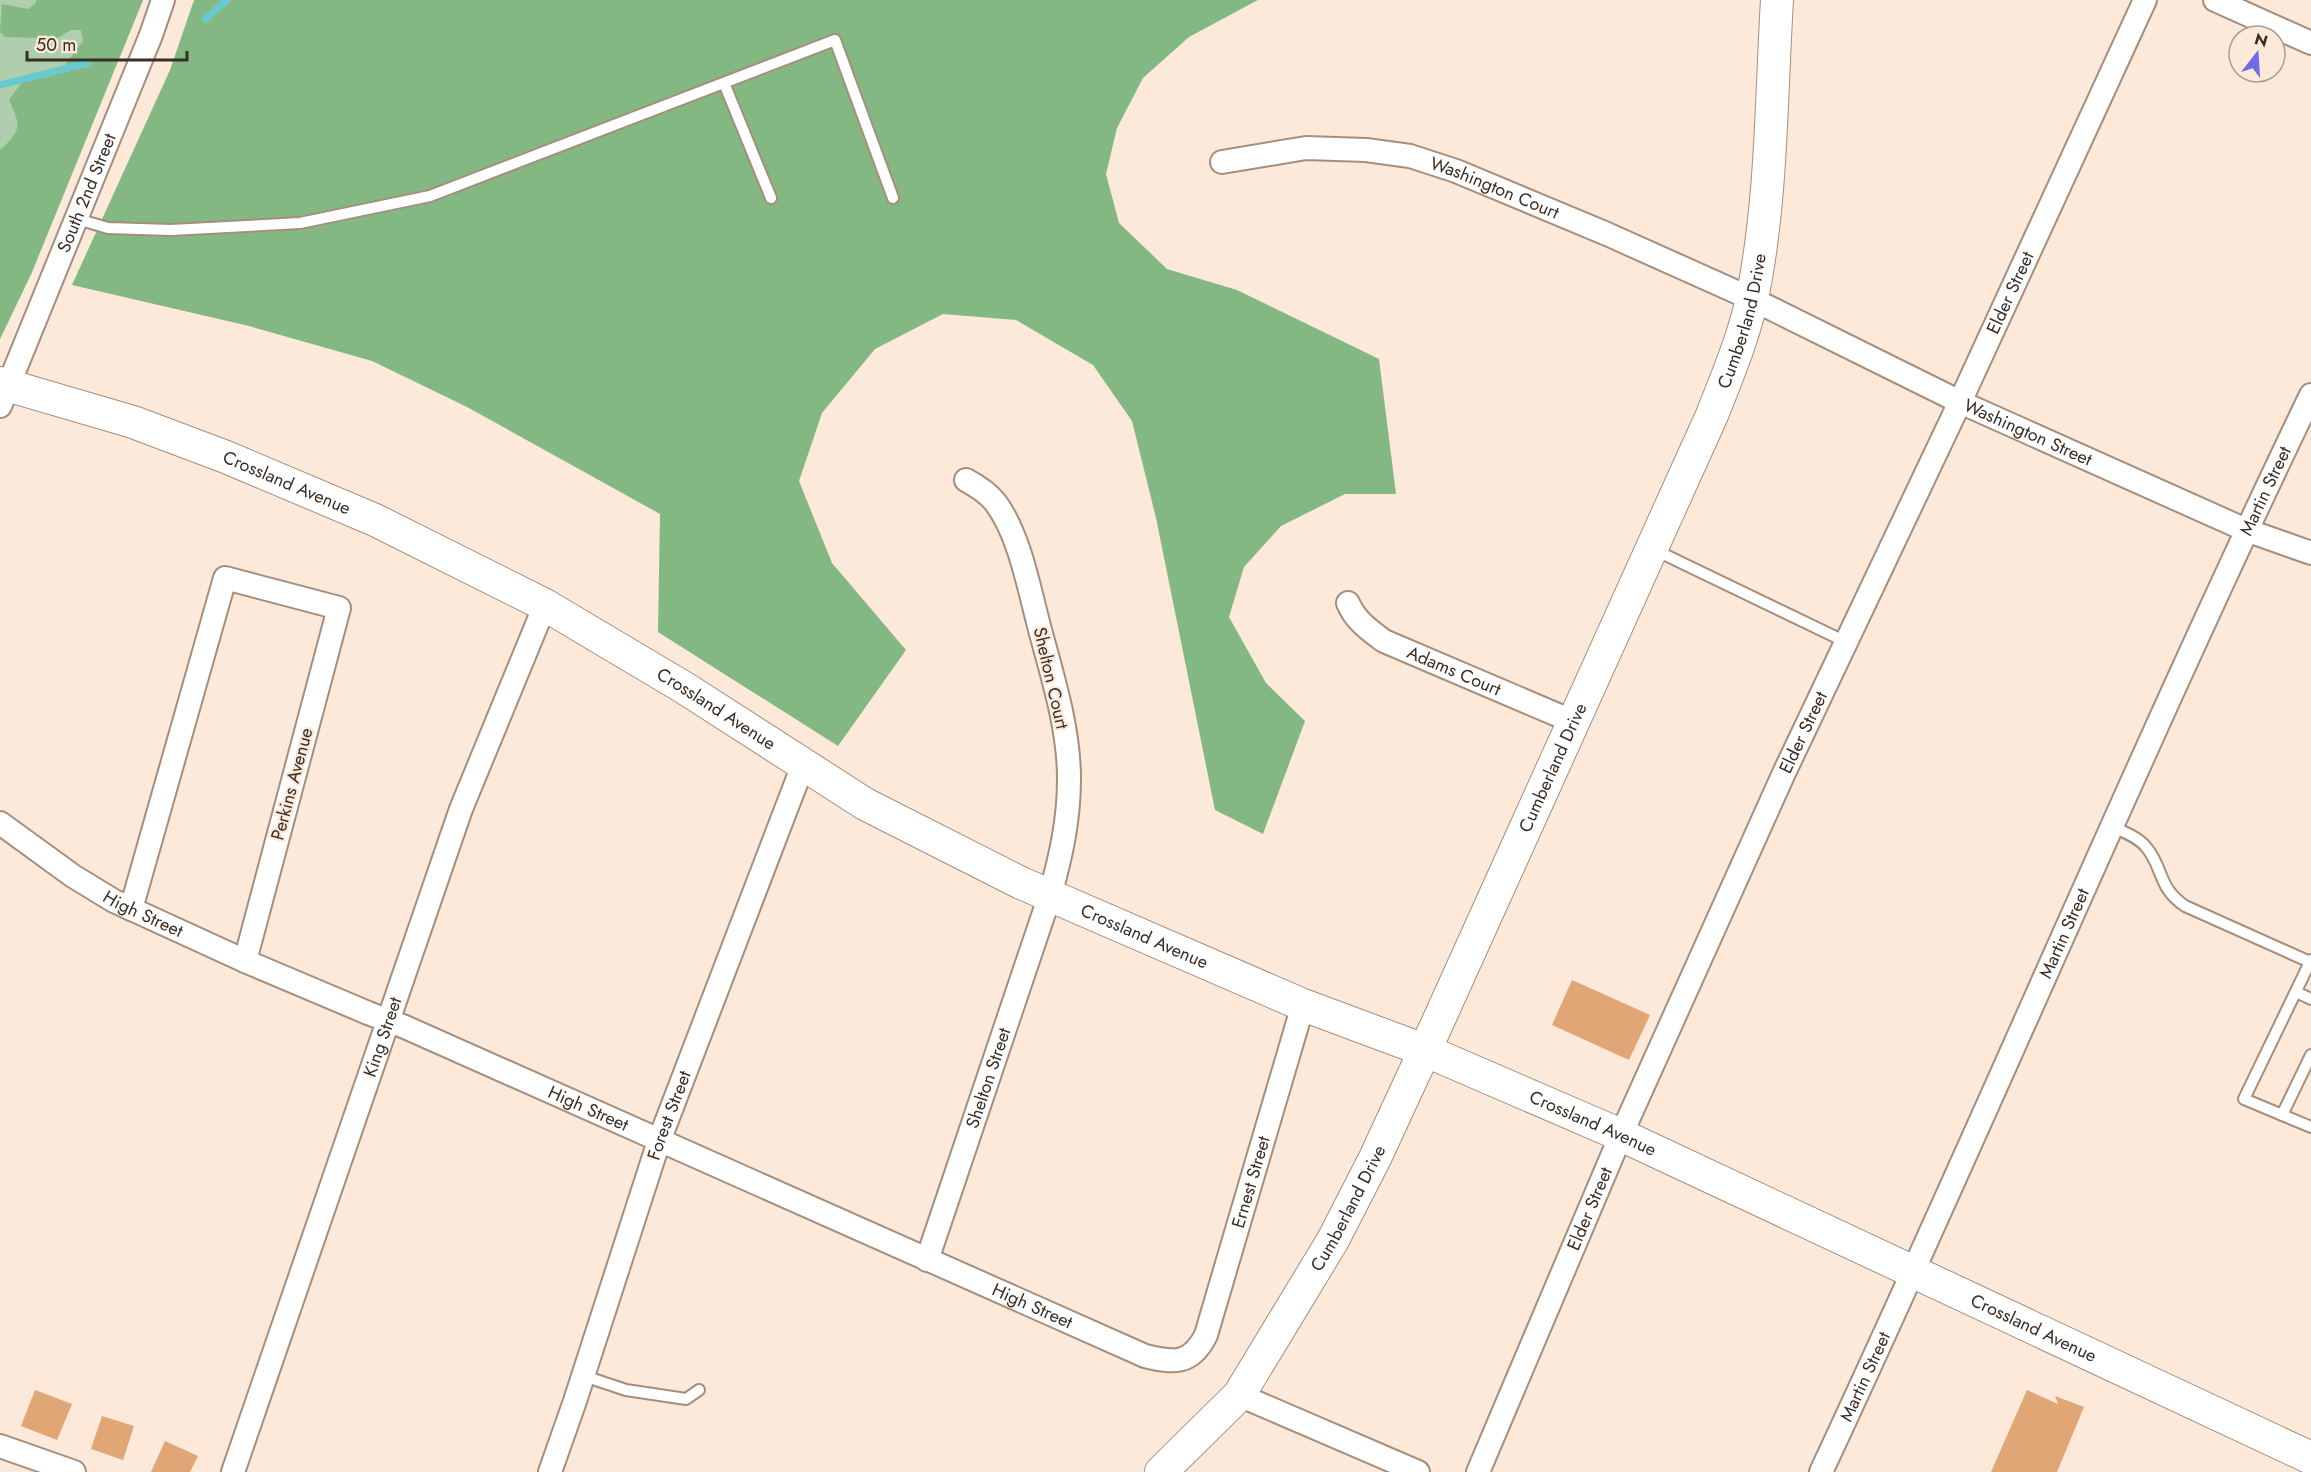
<svg xmlns="http://www.w3.org/2000/svg" width="2311" height="1472" font-family="Jost,sans-serif">
<style>
.green{fill:#aecead}
.forest{fill:#83b883}
.lines{fill:none;stroke-linecap:round;stroke-linejoin:round}
.stream{stroke:#67cbce;stroke-width:7}
.building{fill:#e0a675}
.lane-casing{stroke:#a58e7c;stroke-width:14}
.street-casing{stroke:#a58e7c;stroke-width:26}
.secondary-casing{stroke:#a58e7c;stroke-width:34}
.lane{stroke:#fff;stroke-width:10}
.street{stroke:#fff;stroke-width:22}
.secondary{stroke:#fff;stroke-width:32}
.labels{text-anchor:middle;dominant-baseline:central;stroke-width:4.5;stroke-linejoin:round;paint-order:stroke}
.street-label{font-size:18px;fill:#382e27;stroke:#fce9d9}
</style>
<rect width="100%" height="100%" fill="#fce9d9"/>
<!-- green -->
<polygon class="green" points="0,0 143,0 32,272 0,339"/>
<!-- forest -->
<g class="forest">
<path d="M 36,0 L 143,0 L 32,272 L 0,339 L 0,150 C 22,130 21,126 9,100 L 26,77 L 46,78 L 63,68 L 83,41 L 81,30 L 71,30 L 52,41 L 40,38 L 5,37 L 0,32 L 2,4 L 28,9 L 36,3 Z"/>
<polygon points="194,0 1258,0 1189,37 1143,78 1117,128 1106,174 1119,223 1167,269 1237,290 1379,359 1396,494 1345,494 1281,526 1244,567 1229,617 1266,683 1305,721 1263,834 1215,810 1156,518 1132,421 1093,365 1016,320 943,314 875,349 822,413 799,481 832,563 906,650 838,746 658,632 660,514 467,407 372,361 249,326 72,285 170,70"/>
</g>
<g class="lines">
<!-- stream -->
<g class="stream">
<polyline points="205,19 227,0"/>
<polyline points="0,85 88,63"/>
</g>
</g>
<!-- building -->
<g class="building">
<polygon points="1572,980 1650,1015 1629,1060 1552,1025"/>
<polygon points="35,1390 72,1404 57,1440 21,1426"/>
<polygon points="2027,1390 2058,1404 2055,1396 2084,1407 2057,1472 1991,1472"/>
<polygon points="102,1416 134,1426 123,1460 91,1449"/>
<polygon points="165,1441 198,1456 190,1472 151,1472"/>
</g>
<g class="lines">
<!-- lane casing -->
<g class="lane-casing">
<g id="lane">
<polyline points="724,83 771,198"/>
<polyline points="77,219 108,228 171,230 300,223 430,196 835,40 893,198"/>
<polyline points="1655,550 1846,642"/>
<path d="M 2113,827 C 2124,832 2138,837 2146,847 C 2164,868 2157,887 2185,906 L 2310,962"/>
<polyline points="2311,960 2244,1099 2311,1127"/>
<polyline points="2296,992 2311,999"/>
<polyline points="2282,1115 2311,1055"/>
<polyline points="584,1376 626,1390 686,1399 699,1390"/>
</g>
</g>
<!-- street casing -->
<g class="street-casing">
<g id="street">
<polyline points="2215,0 2311,43"/>
<path id="s1" d="M 1222,162 L 1306,148 L 1366,150 L 1410,156 L 1456,171 L 1607,234 L 1752,299 L 1960,402 L 2246,530 L 2311,553"/>
<path id="s2" d="M 0,406 L 151,35 L 163,0"/>
<path id="s3" d="M 1348,603 C 1355,620 1369,630 1384,641 L 1574,722"/>
<path id="s4" d="M 0,823 L 73,876 L 114,901 L 245,961 L 368,1013 L 405,1027 L 1145,1356 C 1174,1363 1191,1365 1206,1335 L 1303,1005"/>
<polyline points="131,909 225,578 339,608 245,961"/>
<path id="s5" d="M 927,1260 L 1050,895 C 1061,856 1069,820 1069,779 C 1069,727 1052,675 1039,626 C 1029,588 1019,533 995,502 C 987,492 977,486 966,480"/>
<polyline points="1239,1395 1418,1472"/>
<polyline points="0,1446 74,1472"/>
<path id="s6" d="M 233,1472 L 461,809 L 545,605"/>
<path id="s7" d="M 550,1472 L 575,1401 L 659,1141 L 803,765"/>
<path id="s8" d="M 1478,1472 L 1621,1135 L 1784,773 L 1960,402 L 2145,0"/>
<path id="s9" d="M 1821,1472 C 1988,1115 2140,750 2311,395"/>
</g>
</g>
<!-- secondary casing -->
<g class="secondary-casing">
<g id="secondary">
<path id="s10" d="M 0,383 L 133,422 L 226,457 L 375,520 L 545,605 L 683,687 L 865,804 L 1021,883 L 1303,1005 L 1424,1050 L 1621,1135 L 2311,1458"/>
<path id="s11" d="M 1161,1472 L 1239,1395 L 1333,1240 L 1375,1158 L 1437,1024 L 1712,415 C 1727,377 1743,339 1752,299 C 1772,201 1771,100 1777,0"/>
</g>
</g>
<!-- lane -->
<use href="#lane" class="lane"/>
<!-- street -->
<use href="#street" class="street"/>
<!-- secondary -->
<use href="#secondary" class="secondary"/>
</g>
<g class="labels">
<!-- street labels -->
<g class="street-label">
<text stroke="none"><textPath href="#s1" startOffset="280">Washington Court</textPath></text>
<text stroke="none"><textPath href="#s2" startOffset="230">South 2nd Street</textPath></text>
<text stroke="none"><textPath href="#s8" startOffset="1294">Elder Street</textPath></text>
<text stroke="none"><textPath href="#s11" startOffset="1298">Cumberland Drive</textPath></text>
<text stroke="none"><textPath href="#s1" startOffset="867">Washington Street</textPath></text>
<text stroke="none"><textPath href="#s10" startOffset="304">Crossland Avenue</textPath></text>
<text stroke="none"><textPath href="#s9" startOffset="1077">Martin Street</textPath></text>
<text stroke="none"><textPath href="#s3" startOffset="129">Adams Court</textPath></text>
<text transform="translate(1051 678) rotate(77)">Shelton Court</text>
<text stroke="none"><textPath href="#s10" startOffset="790">Crossland Avenue</textPath></text>
<text stroke="none"><textPath href="#s8" startOffset="808">Elder Street</textPath></text>
<text stroke="none"><textPath href="#s11" startOffset="812">Cumberland Drive</textPath></text>
<text transform="translate(292 784) rotate(-75)">Perkins Avenue</text>
<text stroke="none"><textPath href="#s4" startOffset="170">High Street</textPath></text>
<text stroke="none"><textPath href="#s9" startOffset="591">Martin Street</textPath></text>
<text stroke="none"><textPath href="#s10" startOffset="1276">Crossland Avenue</textPath></text>
<text stroke="none"><textPath href="#s6" startOffset="460">King Street</textPath></text>
<text stroke="none"><textPath href="#s5" startOffset="192">Shelton Street</textPath></text>
<text stroke="none"><textPath href="#s4" startOffset="656">High Street</textPath></text>
<text stroke="none"><textPath href="#s7" startOffset="376">Forest Street</textPath></text>
<text stroke="none"><textPath href="#s10" startOffset="1762">Crossland Avenue</textPath></text>
<text stroke="none"><textPath href="#s4" startOffset="1497">Ernest Street</textPath></text>
<text stroke="none"><textPath href="#s11" startOffset="326">Cumberland Drive</textPath></text>
<text stroke="none"><textPath href="#s8" startOffset="286">Elder Street</textPath></text>
<text stroke="none"><textPath href="#s4" startOffset="1142">High Street</textPath></text>
<text stroke="none"><textPath href="#s10" startOffset="2248">Crossland Avenue</textPath></text>
<text stroke="none"><textPath href="#s9" startOffset="105">Martin Street</textPath></text>
</g>
</g>
<!-- north arrow -->
<g transform="translate(2257 54) rotate(17)"><circle r="28" fill="#fce9d9" stroke="#ae9e92" stroke-width="1.5"/>
<path d="M0-4.5L10 22L0 15L-10 22Z" fill="#716ce6"/>
<text y="-9" font-size="16" font-weight="bold" text-anchor="middle" fill="#382e27">N</text>
</g>
<!-- scale -->
<path d="M27 51v9h160v-9" fill="none" stroke="#382e27" stroke-width="3"/>
<text x="36" y="51" font-size="18" fill="#382e27" stroke="#fce9d9" stroke-width="4.5" paint-order="stroke">50 m</text>
</svg>
